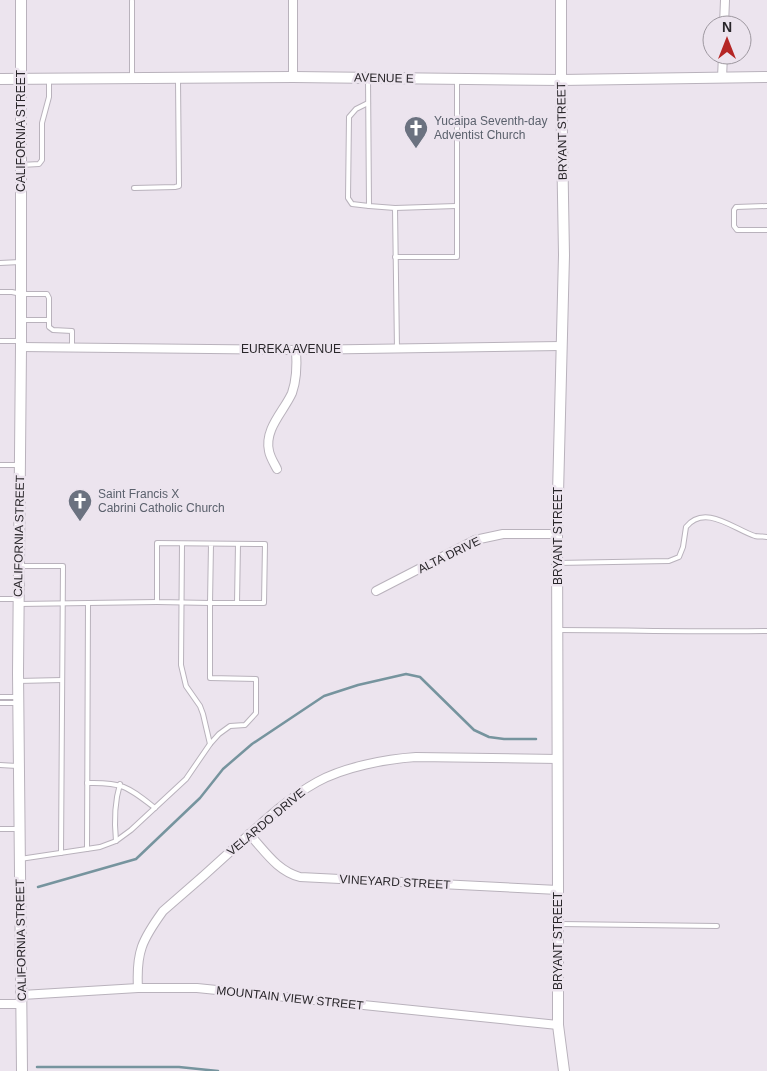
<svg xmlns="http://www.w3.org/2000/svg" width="767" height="1071" font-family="Helvetica,sans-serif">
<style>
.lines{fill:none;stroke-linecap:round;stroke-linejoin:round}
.stream{stroke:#76949e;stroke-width:2.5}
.service-casing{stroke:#b9b2bc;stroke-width:6}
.minor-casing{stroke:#b9b2bc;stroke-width:10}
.tertiary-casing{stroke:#b9b2bc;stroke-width:12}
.service{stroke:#fff;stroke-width:4}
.minor{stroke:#fff;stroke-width:8}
.tertiary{stroke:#fff;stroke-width:10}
.labels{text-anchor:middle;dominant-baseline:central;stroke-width:5;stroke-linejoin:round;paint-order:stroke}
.street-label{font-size:12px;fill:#29262a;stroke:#ece4ee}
.worship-label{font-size:12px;fill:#5b616d;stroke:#ece4ee;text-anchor:start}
</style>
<rect width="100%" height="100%" fill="#ece4ee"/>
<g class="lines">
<!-- stream -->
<g class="stream">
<polyline points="38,887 136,859 200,798 223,769 252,744 324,696 358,685 406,674 420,677 474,730 489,737 504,739 536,739"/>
<polyline points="37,1067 179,1067 218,1071"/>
</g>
<!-- service casing -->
<g class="service-casing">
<g id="service">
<polyline points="132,78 132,1"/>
<polyline points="368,78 369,206 395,208 397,349"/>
<polyline points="368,103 356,109 349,117 348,198 352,204 369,206"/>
<polyline points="21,165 39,164 42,160 42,123 49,97 49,81"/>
<polyline points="134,188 175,187 179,186 178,80"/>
<polyline points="767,206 736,207 734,210 734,226 737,230 767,230"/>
<polyline points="395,208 456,206"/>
<polyline points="395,257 457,257 457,79"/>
<polyline points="0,263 20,262"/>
<polyline points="0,292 12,292 21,294 47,294 49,298 49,327 53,330 72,331 72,348"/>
<polyline points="21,320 49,320"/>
<polyline points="0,341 19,341"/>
<polyline points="0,465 18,465"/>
<polyline points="182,544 181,665 186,686 200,706 203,714 210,744"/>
<path d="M 557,563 L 669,561 L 679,557 L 683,547 L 686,527 C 705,503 735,530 755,536 C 759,537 763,536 767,537"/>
<polyline points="19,566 63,566 61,853"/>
<polyline points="0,599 17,599"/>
<polyline points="237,603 238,544"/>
<polyline points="19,604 157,602"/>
<path d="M 558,630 C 627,630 697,632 767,631"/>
<polyline points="18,681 62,680"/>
<polyline points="0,697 16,697"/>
<polyline points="0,703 18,703"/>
<polyline points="0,765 17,766"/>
<path d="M 87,783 C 123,782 128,787 155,808"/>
<polyline points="0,829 17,829"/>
<path d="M 116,841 C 114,821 114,804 120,784"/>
<polyline points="87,849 88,603"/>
<polyline points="20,859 100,847 116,841 131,830 186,779 210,744 219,734 230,726 245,725 256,713 256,679 210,678 210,603 264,603 265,544 157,543 157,602 210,603 211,544"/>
<polyline points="560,924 717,926"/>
</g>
</g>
<!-- minor casing -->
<g class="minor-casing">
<g id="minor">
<polyline points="293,0 293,77"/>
<polyline points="724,25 725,0"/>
<polyline points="722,78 723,55"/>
<polyline points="21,347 296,350 561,346"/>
<path d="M 277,469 C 274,463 270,457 269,451 C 264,429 284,411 292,393 C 297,379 297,364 296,350"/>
<polyline points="376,591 475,540 503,534 557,534"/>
<path d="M 249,834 C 265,851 277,871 300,877 L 558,890"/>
<path d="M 138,988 C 136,952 142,940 163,911 C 190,888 217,864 243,840 C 266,819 290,797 317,782 C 344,767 386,759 416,757 L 558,759"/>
<polyline points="22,995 138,988 197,988 558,1025"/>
<polyline points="0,1004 22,1004"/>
</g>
</g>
<!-- tertiary casing -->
<g class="tertiary-casing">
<g id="tertiary">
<polyline points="21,0 21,347 18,673 22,1071"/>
<polyline points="561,0 561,80 564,255 557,534 558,890 558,1025 564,1071"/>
<polyline points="0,79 293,77 561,80 767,77"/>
</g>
</g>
<!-- service -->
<use href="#service" class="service"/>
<!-- minor -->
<use href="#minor" class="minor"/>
<!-- tertiary -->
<use href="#tertiary" class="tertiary"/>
</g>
<!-- icons -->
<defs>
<g id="church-pin" transform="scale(1.25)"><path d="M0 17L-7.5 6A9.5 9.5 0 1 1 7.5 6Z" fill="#6b7280" stroke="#ece4ee"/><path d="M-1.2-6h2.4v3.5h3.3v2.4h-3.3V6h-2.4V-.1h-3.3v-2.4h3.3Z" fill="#fff"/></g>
</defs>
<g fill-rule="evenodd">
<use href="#church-pin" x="416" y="128"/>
<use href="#church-pin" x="80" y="501"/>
</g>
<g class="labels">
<!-- street labels -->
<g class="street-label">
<text transform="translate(384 78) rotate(1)">AVENUE E</text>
<text transform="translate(21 131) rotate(-90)">CALIFORNIA STREET</text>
<text transform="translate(562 131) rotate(-91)">BRYANT STREET</text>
<text x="291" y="349">EUREKA AVENUE</text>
<text transform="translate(19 536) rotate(-89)">CALIFORNIA STREET</text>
<text transform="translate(558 536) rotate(-90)">BRYANT STREET</text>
<text transform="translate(449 555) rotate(-26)">ALTA DRIVE</text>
<text transform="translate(266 822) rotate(-40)">VELARDO DRIVE</text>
<text transform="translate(395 882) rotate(3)">VINEYARD STREET</text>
<text transform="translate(21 940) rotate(-91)">CALIFORNIA STREET</text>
<text transform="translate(558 941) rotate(-90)">BRYANT STREET</text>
<text transform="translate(290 998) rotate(6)">MOUNTAIN VIEW STREET</text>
</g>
<!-- worship labels -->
<g class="worship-label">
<text x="434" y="121">Yucaipa Seventh-day<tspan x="434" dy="14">Adventist Church</tspan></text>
<text x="98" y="494">Saint Francis X<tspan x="98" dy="14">Cabrini Catholic Church</tspan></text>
</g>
</g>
<!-- north arrow -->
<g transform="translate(727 40)"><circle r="24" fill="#ece4ee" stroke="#9e98a0"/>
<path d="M0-4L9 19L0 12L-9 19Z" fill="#b52625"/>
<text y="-8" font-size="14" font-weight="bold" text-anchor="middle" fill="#29262a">N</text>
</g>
</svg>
